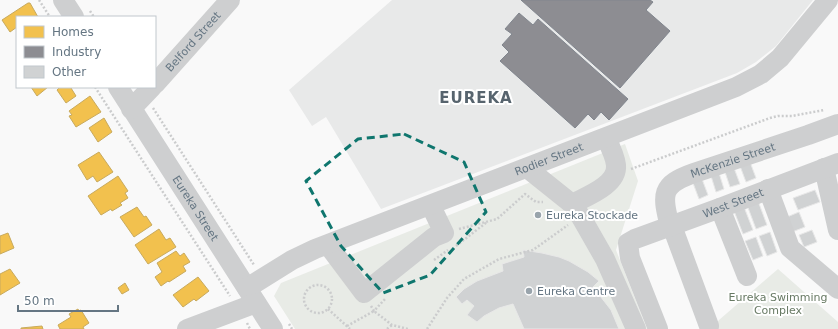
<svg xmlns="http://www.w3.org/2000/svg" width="838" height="329" font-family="'DejaVu Sans',sans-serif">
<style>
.built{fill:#e8e9e9}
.green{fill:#e8ebe6}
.homes{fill:#f2c14e;stroke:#c8aa5e}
.industry{fill:#8d8d92;stroke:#81868e}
.building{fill:#d0d2d3;stroke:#e8e8e8}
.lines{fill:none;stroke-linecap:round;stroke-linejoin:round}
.path{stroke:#cbcccd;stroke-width:2.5;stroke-dasharray:2 2;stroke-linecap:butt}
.minor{stroke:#cecfd0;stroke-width:20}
.marked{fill:none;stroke:#0f766e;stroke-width:3;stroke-dasharray:8 5;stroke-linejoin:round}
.poi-dot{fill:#99a4ac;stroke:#fff;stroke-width:1.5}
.labels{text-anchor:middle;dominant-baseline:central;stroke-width:4;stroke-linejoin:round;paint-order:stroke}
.street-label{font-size:11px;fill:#657683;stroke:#fff}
.poi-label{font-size:11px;fill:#657683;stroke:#fff;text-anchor:start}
.park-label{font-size:11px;fill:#687a64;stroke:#fff}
.district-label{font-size:15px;font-weight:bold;letter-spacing:1px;fill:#57646e;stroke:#fff}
</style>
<rect width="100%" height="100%" fill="#f9f9f9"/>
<!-- built -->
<polygon class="built" points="392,0 813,0 776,46 756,62 737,73 381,209 326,117 312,126 289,90"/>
<!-- green -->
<g class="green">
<polygon points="625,144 638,181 616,250 647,329 295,329 274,296 281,283"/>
<polygon points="778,269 838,322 838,329 712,329 719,320"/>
</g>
<!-- homes -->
<g class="homes">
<polygon points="28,3 30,3 38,17 17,17 17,27 10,32 2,20"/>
<polygon points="31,87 48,87 37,96"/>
<polygon points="60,87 73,87 71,88 76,96 66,103 57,90"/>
<polygon points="90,96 101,112 76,127 69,116 72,115 69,111"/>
<polygon points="104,118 112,132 98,142 89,128"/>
<polygon points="99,152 113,172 97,182 93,176 87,180 78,165"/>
<polygon points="118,176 128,191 125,193 128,198 120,203 122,205 112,211 111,209 101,215 88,196"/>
<polygon points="137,207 144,217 146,216 152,225 134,237 120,217"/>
<polygon points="159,229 166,240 170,238 176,247 148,264 135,245"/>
<polygon points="8,233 14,248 0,254 0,236"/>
<polygon points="176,251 180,256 184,253 190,262 183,266 186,271 169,282 168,281 161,286 155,277 162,272 157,263"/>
<polygon points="10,269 20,283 0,295 0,274"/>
<polygon points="198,277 209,291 196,301 194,299 183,307 173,295"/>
<polygon points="125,283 129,290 122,294 118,288"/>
<polygon points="78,309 79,311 81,310 89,323 83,327 84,329 60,329 58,325 71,317 69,314"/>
<polygon points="42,326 43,329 21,329 21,328"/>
</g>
<!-- industry -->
<g class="industry">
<polygon points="521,0 650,0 653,2 646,10 670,31 620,88"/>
<polygon points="519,13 533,25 538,19 628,99 609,120 601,112 594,120 588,114 575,128 500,61 509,52 502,45 512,34 505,29"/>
</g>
<!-- building -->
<g class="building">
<polygon points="750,162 756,178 746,182 740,166"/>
<polygon points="734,168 740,184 730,187 725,172"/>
<polygon points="719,173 724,189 716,192 711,176"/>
<polygon points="702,179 708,195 699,199 693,183"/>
<polygon points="815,190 820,202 798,210 793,198"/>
<polygon points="758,201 767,225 756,229 747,205"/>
<polygon points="744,207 753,230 743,234 734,211"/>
<polygon points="799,212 805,227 792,232 787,217"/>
<polygon points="812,230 817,242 804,247 799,235"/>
<polygon points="770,232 777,252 767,256 759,236"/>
<polygon points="756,237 763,256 753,260 745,241"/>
<polygon points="523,250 542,253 559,257 569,261 588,272 599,281 593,287 611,310 619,329 524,329 513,304 499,308 484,316 477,322 467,315 474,306 467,300 462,304 456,297 464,289 477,281 503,271 502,264 524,257"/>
</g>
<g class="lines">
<!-- path -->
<g class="path">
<polyline points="39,0 50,17"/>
<polyline points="90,11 94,17"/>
<polyline points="95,87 230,296"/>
<polyline points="153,108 254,265"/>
<polyline points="631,169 770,118 778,116 792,116 824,110"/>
<polyline points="459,229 497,219 525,194 536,202 543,202"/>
<polyline points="456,246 487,222"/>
<polyline points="434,260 448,250"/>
<circle cx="318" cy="299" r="14"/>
<polyline points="371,306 374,311 385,299"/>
<polyline points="328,309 350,329"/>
<polyline points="247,323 250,329"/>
<polyline points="289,324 292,329"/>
<polyline points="347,326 374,311 392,325 408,329"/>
<polyline points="387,329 392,325"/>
<polyline points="427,329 447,298 464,279 499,259 533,250 568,225"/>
</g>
<!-- minor -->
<g class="minor">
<polyline points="63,0 74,17"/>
<path id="s1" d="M 155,84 L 230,0"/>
<path id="s2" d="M 118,87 L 273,329"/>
<polyline points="131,109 152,87"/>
<path d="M 527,168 L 572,204 C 587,196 618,185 616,165 C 615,156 610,146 606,138"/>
<polyline points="824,168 838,230"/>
<polyline points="768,189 790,248 838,289"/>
<polyline points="572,204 581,217 605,259 636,329"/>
<polyline points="720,208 747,276"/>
<polyline points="672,226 709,326"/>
<path id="s3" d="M 670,227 C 662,194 660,185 694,173 L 808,135 L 838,124"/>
<polyline points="328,245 364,293 434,237 444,233 431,206"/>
<path id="s4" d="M 247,288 L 292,260 L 315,249 L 736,87 L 761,74 L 780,58 L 828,0"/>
<polyline points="187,329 256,303"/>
<path id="s5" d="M 658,329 L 630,258 L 628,243 L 635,239 L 720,208 L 838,163"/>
</g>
</g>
<!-- marked area -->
<path class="marked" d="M 404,134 L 464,162 L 486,212 L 430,275 L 383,293 L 341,246 L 306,181 L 358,139 Z"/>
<!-- markers -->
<g class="poi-dot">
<circle cx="538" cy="215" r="4"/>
<circle cx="529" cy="291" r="4"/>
</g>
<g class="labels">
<!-- street labels -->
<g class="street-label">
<text stroke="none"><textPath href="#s1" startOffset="57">Belford Street</textPath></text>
<text stroke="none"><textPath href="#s4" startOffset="329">Rodier Street</textPath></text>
<text stroke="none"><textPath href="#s3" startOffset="111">McKenzie Street</textPath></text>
<text stroke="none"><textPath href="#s5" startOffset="204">West Street</textPath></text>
<text stroke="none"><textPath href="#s2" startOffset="144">Eureka Street</textPath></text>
</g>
<!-- poi labels -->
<g class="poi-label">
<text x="546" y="215">Eureka Stockade</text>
<text x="537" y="291">Eureka Centre</text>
</g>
<!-- park labels -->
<g class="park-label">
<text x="778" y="297">Eureka Swimming<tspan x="778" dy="13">Complex</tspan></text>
</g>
<!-- district labels -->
<g class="district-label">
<text x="476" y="98">EUREKA</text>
</g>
</g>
<!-- legend -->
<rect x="16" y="16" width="140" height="72" fill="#ffffff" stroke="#c1c8cd"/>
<rect x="24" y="26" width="20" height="12" fill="#f2c14e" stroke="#c1c8cd"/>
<text x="52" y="36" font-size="12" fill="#657683">Homes</text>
<rect x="24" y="46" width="20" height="12" fill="#8d8d92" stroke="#c1c8cd"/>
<text x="52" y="56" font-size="12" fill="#657683">Industry</text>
<rect x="24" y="66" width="20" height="12" fill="#d0d2d3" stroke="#c1c8cd"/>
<text x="52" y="76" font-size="12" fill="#657683">Other</text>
<!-- scale -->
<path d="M18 305v6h100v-6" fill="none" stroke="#657683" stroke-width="2"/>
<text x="24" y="305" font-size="12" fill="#657683" stroke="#ffffff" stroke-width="3" paint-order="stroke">50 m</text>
</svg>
